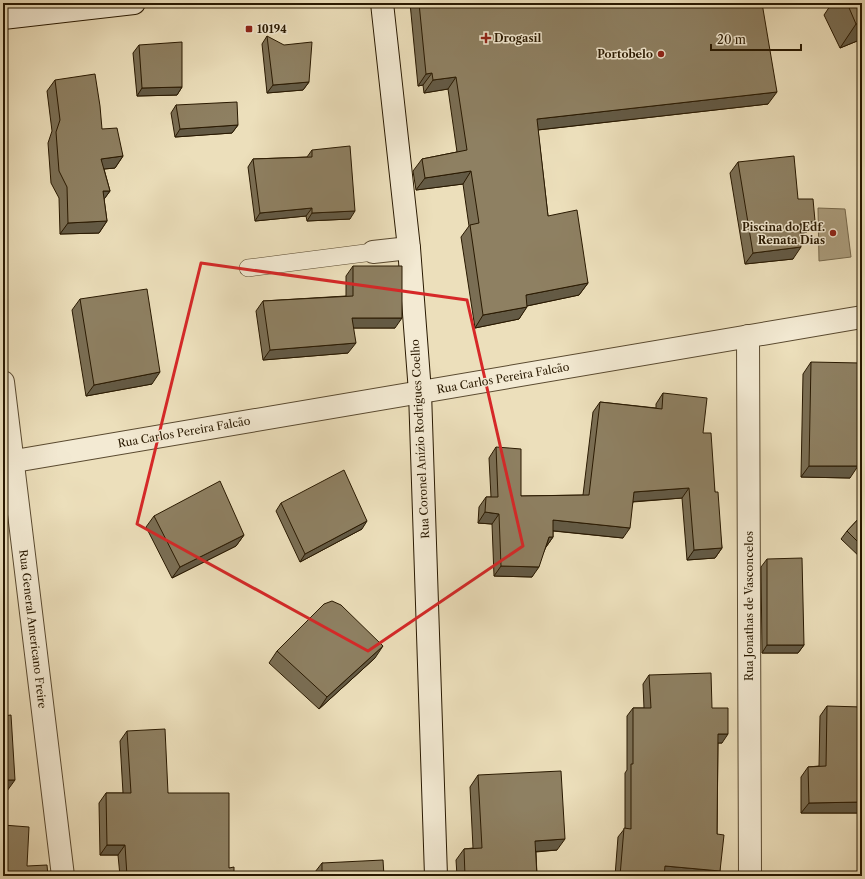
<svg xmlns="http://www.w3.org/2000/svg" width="865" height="879" font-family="'Libre Caslon Text',serif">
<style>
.water{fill:#aa9c7c;stroke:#76684b}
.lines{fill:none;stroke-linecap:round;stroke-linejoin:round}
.lane-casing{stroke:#5a4a30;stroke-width:18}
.street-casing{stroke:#5a4a30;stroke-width:24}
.secondary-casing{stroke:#291901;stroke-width:24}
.lane{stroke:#f3ead3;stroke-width:17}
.street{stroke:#f3ead3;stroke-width:22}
.secondary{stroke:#f3ead3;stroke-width:22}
.wall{fill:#7a6e54;stroke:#291901}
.shaded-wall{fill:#635a45;stroke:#291901}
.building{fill:#8e8062;stroke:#291901}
.marked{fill:none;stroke:#d62828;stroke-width:3;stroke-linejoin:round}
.poi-dot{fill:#8f2418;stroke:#f3ead3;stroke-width:1.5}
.labels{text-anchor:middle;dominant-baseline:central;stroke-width:3;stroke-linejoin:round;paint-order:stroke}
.poi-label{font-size:11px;font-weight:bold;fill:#291901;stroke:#f3ead3;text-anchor:start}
.street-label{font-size:11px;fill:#291901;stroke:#f3ead3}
</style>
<rect width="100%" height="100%" fill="#ecdfbb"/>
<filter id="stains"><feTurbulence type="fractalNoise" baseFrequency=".005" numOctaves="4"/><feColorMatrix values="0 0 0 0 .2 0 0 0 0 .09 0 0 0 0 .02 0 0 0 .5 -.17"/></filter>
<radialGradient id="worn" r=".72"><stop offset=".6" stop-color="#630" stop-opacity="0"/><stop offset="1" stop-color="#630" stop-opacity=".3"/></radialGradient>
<!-- water -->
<polygon class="water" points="818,208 845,209 851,257 819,261"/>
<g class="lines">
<!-- lane casing -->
<g class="lane-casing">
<polyline id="lane" points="248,268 373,252"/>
</g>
<!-- street casing -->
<g class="street-casing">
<g id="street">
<polyline points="373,252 409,248"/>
<polyline points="748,336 750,876"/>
<polyline points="3,382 63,876"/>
<polyline points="3,463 862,317"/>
</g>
</g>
<!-- secondary casing -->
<g class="secondary-casing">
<g id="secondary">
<polyline points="382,3 409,248 420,392 436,876"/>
<polyline points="3,18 134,3"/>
</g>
</g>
<!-- lane -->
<use href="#lane" class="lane"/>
<!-- street -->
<use href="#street" class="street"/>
<!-- secondary -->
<use href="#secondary" class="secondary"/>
</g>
<!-- wall -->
<g class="wall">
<polygon points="410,3 762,3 768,104 538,130 548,216 588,283 579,295 527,306 519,319 475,328 461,237 469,226 463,184 416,190 413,171 422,159 457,152 448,89 424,93 423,85 418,86"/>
<polygon points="832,3 862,3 862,39 840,48 824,15"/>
<polygon points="267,36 309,82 303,90 267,93 262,44"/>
<polygon points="139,45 182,87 177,95 137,96 133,53"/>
<polygon points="55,80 102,129 123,156 115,168 104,169 110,191 104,199 107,221 99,233 60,234 59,198 51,183 48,143 52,131 47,91"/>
<polygon points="176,105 238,125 232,133 175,137 171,113"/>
<polygon points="312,150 350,219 307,221 306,216 255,221 248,167 253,159 307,157"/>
<polygon points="738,162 798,199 815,221 807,232 800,234 793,259 745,264 730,173"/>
<polygon points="862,194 862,211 859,198"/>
<polygon points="353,266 395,328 353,328 348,353 263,360 256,311 263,301 346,296 346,276"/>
<polygon points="80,299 152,384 86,396 72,310"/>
<polygon points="811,362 850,478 801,477 803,374"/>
<polygon points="663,393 703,433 715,492 722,548 715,558 687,560 682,498 633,502 623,538 553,531 553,537 546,547 532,577 494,576 492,524 478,523 479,507 486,497 491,497 489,458 496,447 521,496 583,495 593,412 600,402 656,408 656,404"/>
<polygon points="281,503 362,529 300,562 276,511"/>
<polygon points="862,515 862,559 841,539 847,531"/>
<polygon points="154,516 244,535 236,546 172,578 146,527"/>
<polygon points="767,559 804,645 798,653 762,653 761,567"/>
<polygon points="862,639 862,679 860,679"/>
<polygon points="277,651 375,658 319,709 269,663"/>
<polygon points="649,675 712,708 722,743 718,743 717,834 720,871 716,876 672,876 664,875 664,876 615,876 618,837 625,828 625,773 627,770 627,716 633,708 644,708 643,684"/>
<polygon points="827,706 862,813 801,813 801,777 808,767 819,766 820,716"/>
<polygon points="127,731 168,793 234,874 315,876 315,872 322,863 384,876 120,876 118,855 100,855 99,803 106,793 123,793 120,741"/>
<polygon points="478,775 557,850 536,852 537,876 457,876 456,860 464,849 473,848 470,787"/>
</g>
<!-- shaded-wall -->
<g class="shaded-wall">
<polygon points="862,22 862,39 840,48 856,24"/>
<polygon points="432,73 423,85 418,86 426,74"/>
<polygon points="456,77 448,89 424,93 433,80"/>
<polygon points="309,82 303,90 267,93 273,85"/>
<polygon points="182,87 177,95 137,96 142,88"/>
<polygon points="777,92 768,104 528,131 537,119"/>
<polygon points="238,125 232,133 175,137 180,129"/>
<polygon points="123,156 115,168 93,170 101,159"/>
<polygon points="471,171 463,184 416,190 425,178"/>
<polygon points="103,191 110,191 102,202"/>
<polygon points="312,208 306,216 255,221 260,213"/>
<polygon points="355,211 350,219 307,221 312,213"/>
<polygon points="107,221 99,233 60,234 68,223"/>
<polygon points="815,221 807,232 792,236 800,224"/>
<polygon points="801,247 793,259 745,264 753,253"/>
<polygon points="588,283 579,295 517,308 526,295"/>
<polygon points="527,307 519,319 475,328 483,315"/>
<polygon points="352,318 402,318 395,328 345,328"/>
<polygon points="356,343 348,353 263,360 270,350"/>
<polygon points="160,372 152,384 86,396 94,385"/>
<polygon points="809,466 858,466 850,478 801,477"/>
<polygon points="689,488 682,498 627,502 634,492"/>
<polygon points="485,512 499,514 492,524 478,523"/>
<polygon points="553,520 630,528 623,538 546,530"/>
<polygon points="367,521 362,529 300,562 305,554"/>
<polygon points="244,535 236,546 172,578 180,567"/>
<polygon points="549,537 553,537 546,547"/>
<polygon points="722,548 715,558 687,560 694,550"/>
<polygon points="501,566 539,567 532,577 494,576"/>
<polygon points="767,645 804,645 798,653 762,653"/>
<polygon points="383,646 375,658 319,709 327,697"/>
<polygon points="718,734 728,734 722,743 711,743"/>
<polygon points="3,780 15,780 7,791 3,791"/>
<polygon points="862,802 862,813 801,813 809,803"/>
<polygon points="565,839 557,850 527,852 535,841"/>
<polygon points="107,845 125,845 118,855 100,855"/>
<polygon points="665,866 720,871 716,876 672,876 659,875"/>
</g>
<!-- building -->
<g class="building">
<polygon points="419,3 762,3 777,92 537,119 548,216 577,210 588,283 526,295 527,307 483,315 470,225 479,223 471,171 425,178 422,159 467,150 456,77 433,80 432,73 426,74"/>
<polygon points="847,3 862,3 862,22 856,24"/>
<polygon points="267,36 284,45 312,42 309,82 273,85"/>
<polygon points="182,42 182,87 142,88 139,45"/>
<polygon points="95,74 100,106 102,129 117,128 123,156 101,159 110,191 103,191 107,221 68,223 67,187 59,171 56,132 60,120 55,80"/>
<polygon points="237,102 238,125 180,129 176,105"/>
<polygon points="350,146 355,211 312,213 312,208 260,213 253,159 312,157 312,150"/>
<polygon points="794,156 798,199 813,199 815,221 800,224 801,247 753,253 738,162"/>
<polygon points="353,266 402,266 402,318 352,318 356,343 270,350 263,301 353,296"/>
<polygon points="147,289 160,372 94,385 80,299"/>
<polygon points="811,362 860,363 858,466 809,466"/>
<polygon points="663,393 707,398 703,433 711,433 715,492 718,492 722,548 694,550 689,488 634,492 630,528 553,520 553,537 549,537 539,567 501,566 499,514 485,512 486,497 498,497 496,447 521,449 521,496 589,495 600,402 662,409"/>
<polygon points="344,470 367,521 305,554 281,503"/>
<polygon points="220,481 244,535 180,567 154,516"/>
<polygon points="862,515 862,546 847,531"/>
<polygon points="802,558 804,645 767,645 767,559"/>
<polygon points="332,601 341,605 383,646 327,697 277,651 324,604"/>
<polygon points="711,673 712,708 728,708 728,734 718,734 717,834 724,835 720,871 665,866 664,876 620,876 624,828 631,829 631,764 633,764 633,708 651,708 649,675"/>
<polygon points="827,706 862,707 862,802 809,803 808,767 826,766"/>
<polygon points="11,715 15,780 3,780 3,716"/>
<polygon points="165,729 168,793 229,793 229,868 234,867 234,874 318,876 127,876 125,845 107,845 106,793 131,793 127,731"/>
<polygon points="561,771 565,839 535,841 537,876 465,876 464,849 482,848 478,775"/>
<polygon points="3,825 29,827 27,866 47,865 48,876 3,876"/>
<polygon points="383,860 384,876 322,876 322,863"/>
</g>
<!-- marked area -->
<path class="marked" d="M 201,263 L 467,300 L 523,546 L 368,651 L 137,524 Z"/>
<!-- markers -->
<g class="poi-dot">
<rect x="245" y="25" width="8" height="8" rx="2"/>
<path d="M484 32h4v4h4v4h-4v4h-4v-4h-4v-4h4z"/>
<circle cx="661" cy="54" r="4"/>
<circle cx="833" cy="233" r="4"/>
</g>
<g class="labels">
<!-- poi labels -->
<g class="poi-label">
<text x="257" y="29">10194</text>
<text x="494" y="38">Drogasil</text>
<text x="653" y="54" text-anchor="end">Portobelo</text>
<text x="825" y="227" text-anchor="end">Piscina do Edf.<tspan x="825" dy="13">Renata Dias</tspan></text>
</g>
<!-- street labels -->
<g class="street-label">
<text transform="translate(503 378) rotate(-10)">Rua Carlos Pereira Falcão</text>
<text transform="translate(184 432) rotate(-10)">Rua Carlos Pereira Falcão</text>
<text transform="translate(420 439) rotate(-93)">Rua Coronel Anízio Rodrigues Coelho</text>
<text transform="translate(749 606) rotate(-90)">Rua Jonathas de Vasconcelos</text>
<text transform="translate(33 629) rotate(83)">Rua General Americano Freire</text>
</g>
</g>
<!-- margin -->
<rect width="865" height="879" fill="none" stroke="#ecdfbb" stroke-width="16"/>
<rect x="4" y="4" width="857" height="871" fill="none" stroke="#291901" stroke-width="2"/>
<rect x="8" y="8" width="849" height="863" fill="none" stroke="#291901"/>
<!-- scale -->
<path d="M711 44v6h90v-6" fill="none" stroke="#291901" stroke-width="2"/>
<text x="717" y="44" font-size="12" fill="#291901" stroke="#f3ead3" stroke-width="3" paint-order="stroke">20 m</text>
<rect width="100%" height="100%" filter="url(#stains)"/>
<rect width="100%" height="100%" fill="url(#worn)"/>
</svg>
